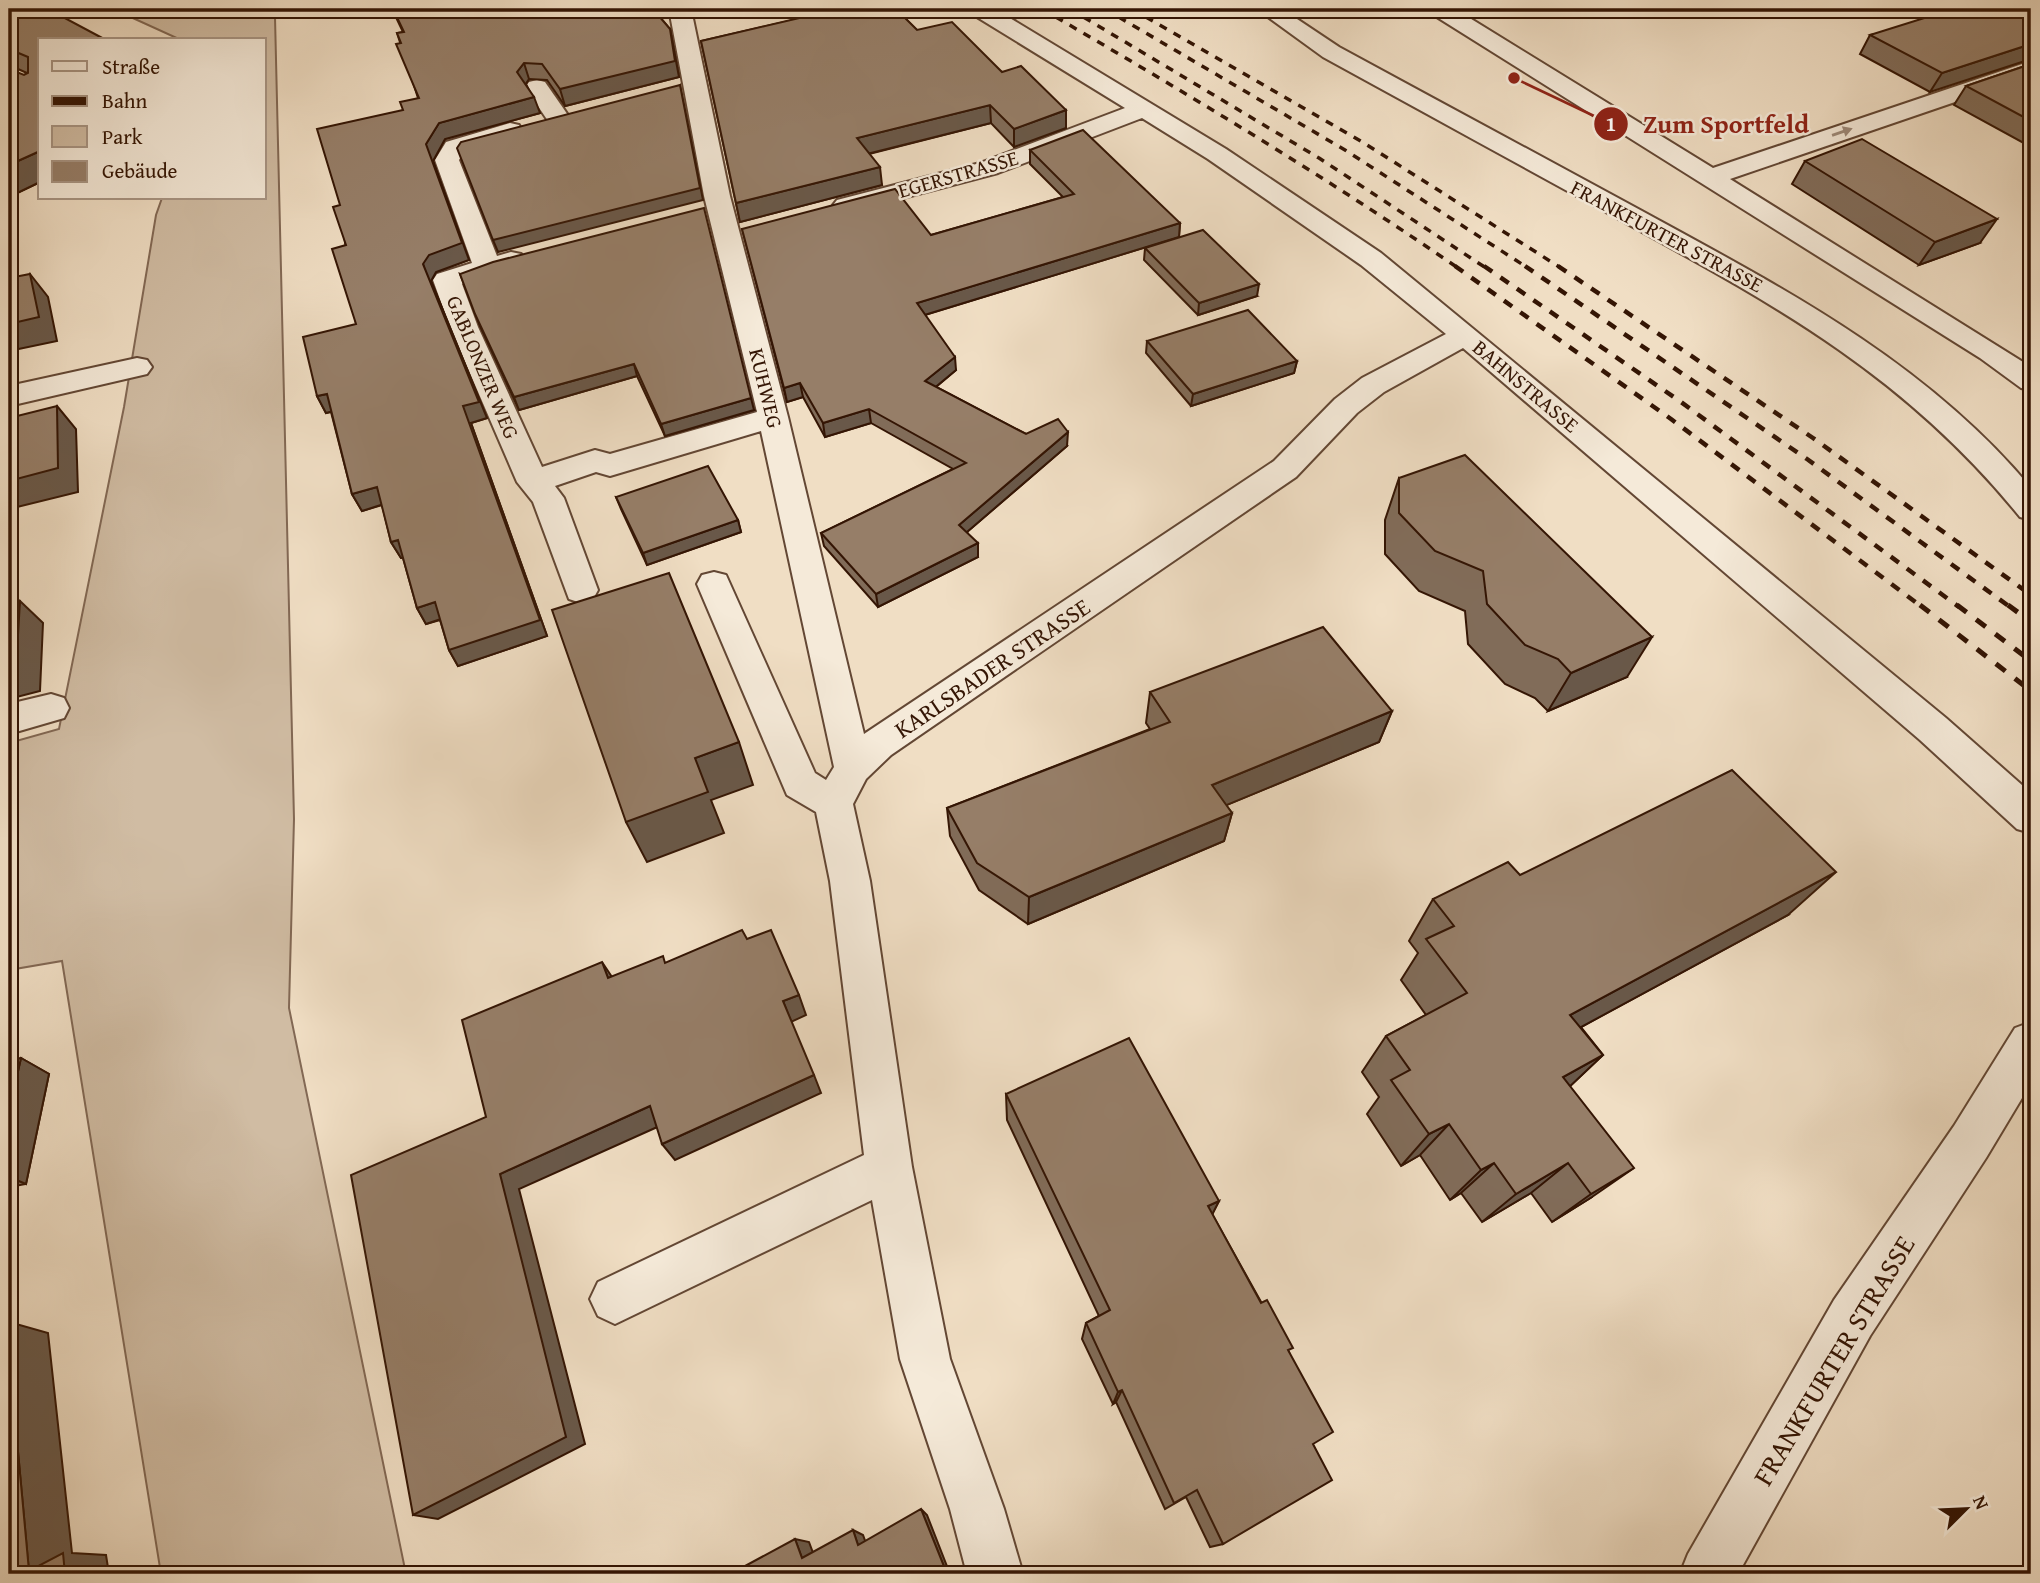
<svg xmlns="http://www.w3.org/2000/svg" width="2040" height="1583" font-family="'Gentium Book Plus',serif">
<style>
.green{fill:#d0bca3;stroke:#826854;stroke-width:2}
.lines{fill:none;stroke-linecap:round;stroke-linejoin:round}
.minor-casing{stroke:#634734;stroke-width:4}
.minor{fill:#f5ead9;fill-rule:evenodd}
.rail-far2{stroke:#341504;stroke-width:3.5;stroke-dasharray:8 8;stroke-linecap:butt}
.rail-far1{stroke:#341504;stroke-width:4.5;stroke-dasharray:10 10;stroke-linecap:butt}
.rail{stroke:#341504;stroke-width:5;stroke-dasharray:12 12;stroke-linecap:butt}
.wall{fill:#816c59;stroke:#341504;stroke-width:2}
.shaded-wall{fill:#695849;stroke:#341504;stroke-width:2}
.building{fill:#967e68;stroke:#341504;stroke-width:2}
.oneway{fill:#9e8a79}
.labels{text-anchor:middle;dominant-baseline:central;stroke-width:5;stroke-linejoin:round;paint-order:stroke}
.far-street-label{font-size:21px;fill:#341504;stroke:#f5ead9}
.street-label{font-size:24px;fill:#341504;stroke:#f5ead9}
.near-street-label{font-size:28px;fill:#341504;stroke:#f5ead9}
.leader{fill:none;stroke:#8f2418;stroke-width:2.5}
.callout-dot{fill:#8f2418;stroke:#f5ead9;stroke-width:2.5}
.mark-label{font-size:21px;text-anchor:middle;font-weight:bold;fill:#fff}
.callout-label{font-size:26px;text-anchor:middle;font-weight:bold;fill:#8f2418;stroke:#f5ead9;stroke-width:5;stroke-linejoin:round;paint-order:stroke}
</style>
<rect width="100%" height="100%" fill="#f0dec4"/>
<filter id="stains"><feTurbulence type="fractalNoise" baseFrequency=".00286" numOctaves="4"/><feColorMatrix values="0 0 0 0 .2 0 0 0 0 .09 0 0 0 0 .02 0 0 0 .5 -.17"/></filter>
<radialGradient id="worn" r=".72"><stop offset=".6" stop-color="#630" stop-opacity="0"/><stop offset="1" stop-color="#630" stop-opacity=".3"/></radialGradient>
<!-- green -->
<polygon class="green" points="113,9 299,9 275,17 294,819 289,1008 406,1574 161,1574 62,961 9,970 9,743 59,729 124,407 156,215 162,198 264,198 264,40 181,40"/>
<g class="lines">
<!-- minor casing -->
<g class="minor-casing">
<g id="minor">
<polygon points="669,9 691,9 730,196 788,417 864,734 1274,461 1335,399 1362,378 1446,334 1361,265 1208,159 1142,118 998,173 846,213 837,210 833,205 837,200 980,163 1125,108 972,14 969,9 995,9 1226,149 1381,253 1946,718 2031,793 2031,833 2017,829 1920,740 1463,348 1384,392 1357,413 1296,477 891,755 866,779 853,804 870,881 912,1167 950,1359 1004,1509 1023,1574 967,1574 950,1509 900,1359 872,1200 615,1324 598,1316 590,1299 598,1282 864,1155 830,881 816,812 787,795 697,584 702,575 714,572 726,575 815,773 826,780 834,767 761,431 610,476 596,472 555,486 564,498 598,590 593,599 581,603 569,599 533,502 517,482 450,327 433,280 437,274 472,263 435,160 446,142 510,123 519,125 522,130 519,135 464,152 459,160 497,256 511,252 521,254 524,260 521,266 462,284 478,327 542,467 595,450 610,454 757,412 704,196"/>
<path d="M 1257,9 L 1282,9 L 1339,47 C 1440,102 1541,156 1642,211 C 1783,288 1926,362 2031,488 L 2031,520 L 2020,517 C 1903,373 1773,304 1615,217 C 1518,164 1420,110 1323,57 Z"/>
<polygon points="1429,9 1455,9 1713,168 2031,61 2031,76 1730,179 2031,367 2031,390 2021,388 1980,358 1432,14"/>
<polygon points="537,80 545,82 570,118 566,123 558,125 550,123 546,118 525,87 529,82"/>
<polygon points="137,358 147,360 152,367 147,374 9,406 9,386"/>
<polygon points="51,694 64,698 69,708 64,718 9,734 9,704"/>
<polygon points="2031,1022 2031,1083 1986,1158 1870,1336 1738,1574 1680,1574 1688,1554 1834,1300 1954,1126 2015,1028"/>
</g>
</g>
<!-- minor -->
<use href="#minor" class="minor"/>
<!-- rail-far2 -->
<g class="rail-far2">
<path d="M 1042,9 C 1183,91 1323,175 1458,268"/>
<polyline points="1070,9 1319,158 1486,268"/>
<polyline points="1105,9 1345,150 1528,268"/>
<polyline points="1132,9 1364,143 1561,268"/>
</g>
<!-- rail-far1 -->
<g class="rail-far1">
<polyline points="1455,266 1671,419 1922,607"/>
<polyline points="1484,266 1681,402 1959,607"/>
<polyline points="1525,266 1807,459 2010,607"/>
<polyline points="1558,266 1813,438 2031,595"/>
</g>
<!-- rail -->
<g class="rail">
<polyline points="1920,605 2031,691"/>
<polyline points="1957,605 2031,661"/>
<polyline points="2008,605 2031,622"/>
</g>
</g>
<!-- wall -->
<g class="wall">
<polygon points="9,9 40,40 40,182 9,197 24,75 27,73 9,65"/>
<polygon points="392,9 653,9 670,29 679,77 565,106 547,80 529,79 526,84 540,113 445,139 433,161 469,260 436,272 431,281 487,418 471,423 547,636 458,666 449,650 440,620 426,624 417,608 403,558 401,558 391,542 382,505 362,511 352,494 331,412 326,413 317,396 356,324 340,205 403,110 418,98 397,33 403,32"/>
<polygon points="789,9 896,9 917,30 1002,72 1066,110 1066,128 1014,147 991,123 869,154 882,185 740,222 701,41 793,20 790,16"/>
<polygon points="2031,9 1930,92 1860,54 1870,35"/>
<polygon points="2031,64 2031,147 1954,105 1966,86"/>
<polygon points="1030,150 1180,223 1179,237 925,315 956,370 936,387 1026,434 1067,446 967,532 978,557 878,607 824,546 821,533 953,469 871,423 825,437 803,397 787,402 742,229 931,235 1063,197 1030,164"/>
<polygon points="1805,161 1980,243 1919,265 1792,184"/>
<polygon points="1145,248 1257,296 1198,315 1144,260"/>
<polygon points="460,274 754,410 665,436 637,376 519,410 480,326"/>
<polygon points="1147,341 1297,361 1294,373 1191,406 1146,353"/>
<polygon points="1399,478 1627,677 1548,711 1535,698 1505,684 1468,644 1465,611 1419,591 1385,554 1385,520"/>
<polygon points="616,497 738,520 741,532 647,565 621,509"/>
<polygon points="1150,692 1392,711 1379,742 1226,805 1232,813 1224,841 1028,924 979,890 950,836 947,808 1150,729 1146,723"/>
<polygon points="1520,875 1788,915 1581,1027 1603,1055 1570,1086 1592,1197 1552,1222 1531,1193 1482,1222 1461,1193 1450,1200 1420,1155 1401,1166 1367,1114 1379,1097 1362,1072 1386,1036 1426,1015 1401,980 1418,953 1409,941 1433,899"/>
<polygon points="21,1058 49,1074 26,1184 9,1187 9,1061"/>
<polygon points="1006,1094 1219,1201 1212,1214 1289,1352 1313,1444 1223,1544 1210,1547 1186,1497 1165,1509 1116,1402 1113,1404 1082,1339 1086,1323 1099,1316 1007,1120"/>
</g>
<!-- shaded-wall -->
<g class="shaded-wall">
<polygon points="670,29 679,77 565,106 560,89"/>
<polygon points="2031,44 2031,59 1930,92 1942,73"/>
<polygon points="524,63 529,79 523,88 517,72"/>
<polygon points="680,85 703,200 498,252 493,240"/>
<polygon points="534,97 540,113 445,139 433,161 469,260 436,272 431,281 487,418 471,423 547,636 458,666 449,650 463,406 423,264 426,144 439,123"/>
<polygon points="990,105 991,123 859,156 857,138"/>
<polygon points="1066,110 1066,128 1014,147 1014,129"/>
<polygon points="40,151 40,182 9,197 9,165"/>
<polygon points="880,167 882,185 740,222 736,203"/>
<polygon points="1997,219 1980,243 1919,265 1935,242"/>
<polygon points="1180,223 1179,237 918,317 917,303"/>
<polygon points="30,274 48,297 57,341 9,351 9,324"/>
<polygon points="1259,284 1257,296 1198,315 1199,303"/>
<polygon points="955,357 956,370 926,395 925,381"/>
<polygon points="1297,361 1294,373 1191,406 1193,394"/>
<polygon points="634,364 637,376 519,410 514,397"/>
<polygon points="800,383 803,397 787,402 784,388"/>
<polygon points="327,394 337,410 326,413 317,396"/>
<polygon points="751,398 754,410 665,436 661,424"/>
<polygon points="57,406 76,429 78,492 9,509 9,481"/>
<polygon points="869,409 871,423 825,437 823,423"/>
<polygon points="1068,432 1067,446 960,538 959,525"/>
<polygon points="377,487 387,503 362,511 352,494"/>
<polygon points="738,520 741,532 647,565 643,553"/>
<polygon points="398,540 407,557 401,558 391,542"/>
<polygon points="978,543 978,557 878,607 876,594"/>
<polygon points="20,601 43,623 40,691 9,699 9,671"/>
<polygon points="435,602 444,618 426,624 417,608"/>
<polygon points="1652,637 1627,677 1548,711 1571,673"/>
<polygon points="1392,711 1379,742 1205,814 1212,785"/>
<polygon points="739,742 753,785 711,800 724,833 647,862 626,822 695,758"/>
<polygon points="1232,813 1224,841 1028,924 1029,897"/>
<polygon points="1836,872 1788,915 1535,1052 1570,1015"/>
<polygon points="602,962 616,983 608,978"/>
<polygon points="799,995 806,1015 791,1022 783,1001"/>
<polygon points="1603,1055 1566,1090 1563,1077"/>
<polygon points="21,1058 49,1074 26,1184 9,1177 9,1111"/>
<polygon points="814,1075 821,1093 675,1160 662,1144"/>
<polygon points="650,1106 664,1124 519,1189 585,1444 438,1519 413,1515 500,1174"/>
<polygon points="1449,1124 1420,1155 1401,1166 1429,1134"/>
<polygon points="1494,1163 1461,1193 1450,1200 1481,1170"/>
<polygon points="1568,1163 1531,1193 1482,1222 1516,1194"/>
<polygon points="1634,1168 1592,1197 1552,1222 1591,1194"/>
<polygon points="1219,1201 1208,1223 1208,1206"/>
<polygon points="9,1322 48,1333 72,1553 106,1555 109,1574 65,1574 29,1571 9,1354"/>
<polygon points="1122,1390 1116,1402 1113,1404 1118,1392"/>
<polygon points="921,1509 927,1515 950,1574 947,1574"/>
<polygon points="853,1530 863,1535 868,1549 858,1545"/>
<polygon points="795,1539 809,1542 816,1561 802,1558"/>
</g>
<!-- building -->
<g class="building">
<polygon points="9,9 48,9 106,40 40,40 40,151 9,165 9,69 24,75 28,73 28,57 9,49"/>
<polygon points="393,9 653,9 670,29 675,61 560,89 542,64 524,63 517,72 534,97 439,123 426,144 462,243 429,255 423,264 479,402 463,406 540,620 449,650 435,602 417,608 398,540 391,542 377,487 352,494 327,394 317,396 303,337 356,324 332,249 346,245 333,207 340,205 317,129 403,110 400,102 419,98 396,44 401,43 397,33 404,32"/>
<polygon points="796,9 896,9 917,30 952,22 1002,72 1021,66 1066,110 1014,129 990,105 857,138 880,167 736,203 701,41 804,17"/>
<polygon points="1953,9 2031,9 2031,44 1942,73 1870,35"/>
<polygon points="2031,64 2031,121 1966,86"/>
<polygon points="680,85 700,188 493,240 457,148 461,142"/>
<polygon points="1083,130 1180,223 917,303 955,357 925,381 1026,434 1058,419 1068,432 959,525 978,543 876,594 821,533 966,463 869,409 823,423 800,383 784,388 742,229 895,189 931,235 1074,194 1030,150"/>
<polygon points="1862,139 1997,219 1935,242 1805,161"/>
<polygon points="704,208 751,398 661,424 634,364 514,397 475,314 460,274 493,262"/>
<polygon points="1203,230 1259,284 1199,303 1145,248"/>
<polygon points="30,274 39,317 9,324 9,278"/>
<polygon points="1248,310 1297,361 1193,394 1147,341"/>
<polygon points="57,406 58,468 9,481 9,418"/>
<polygon points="1465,455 1652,637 1571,673 1558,659 1525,645 1487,604 1483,571 1435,551 1399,513 1399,478"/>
<polygon points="708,466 738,520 643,553 616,497"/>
<polygon points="669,573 739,742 695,758 708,792 626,822 552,610"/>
<polygon points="20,601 16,669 9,671 9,604"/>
<polygon points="1323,627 1392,711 1212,785 1232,813 1029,897 977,863 947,808 1170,722 1150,692"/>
<polygon points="1732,770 1836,872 1570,1015 1603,1055 1563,1077 1634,1168 1591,1194 1568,1163 1516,1194 1494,1163 1481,1170 1449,1124 1429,1134 1391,1080 1410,1070 1386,1036 1467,993 1426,939 1454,926 1433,899 1508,862 1520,875"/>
<polygon points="742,930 747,939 771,930 799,995 783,1001 814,1075 662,1144 650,1106 500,1174 566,1437 413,1515 351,1175 486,1117 462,1020 602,962 608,978 663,956 665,963"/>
<polygon points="1129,1038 1219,1201 1208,1206 1261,1303 1267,1300 1293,1348 1288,1350 1333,1432 1313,1444 1332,1480 1223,1544 1197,1490 1174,1503 1122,1390 1118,1392 1086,1323 1110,1310 1006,1094"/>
<polygon points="21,1058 9,1111 9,1061"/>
<polygon points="9,1354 29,1571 63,1553 65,1574 9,1574"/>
<polygon points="921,1509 947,1574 746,1574 748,1573 745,1566 795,1539 802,1558 853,1530 858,1545"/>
</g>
<!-- one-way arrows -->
<defs><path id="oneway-solid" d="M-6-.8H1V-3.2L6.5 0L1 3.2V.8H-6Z" transform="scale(1.75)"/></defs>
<use class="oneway" href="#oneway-solid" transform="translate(1842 132) rotate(-19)"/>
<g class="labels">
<!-- far-street labels -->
<g class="far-street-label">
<text transform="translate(958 174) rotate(-16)">EGERSTRASSE</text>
<text transform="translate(1667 236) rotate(28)">FRANKFURTER STRASSE</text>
<text transform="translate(483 367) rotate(67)">GABLONZER WEG</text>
<text transform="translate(1526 386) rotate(40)">BAHNSTRASSE</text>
<text transform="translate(766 388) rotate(76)">KUHWEG</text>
</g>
<!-- street labels -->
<g class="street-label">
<text transform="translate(992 668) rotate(-34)">KARLSBADER STRASSE</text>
</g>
<!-- near-street labels -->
<g class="near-street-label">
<text transform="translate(1833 1360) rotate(-59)">FRANKFURTER STRASSE</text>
</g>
</g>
<!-- callouts -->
<path class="leader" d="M1514 78L1611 124"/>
<g class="callout-dot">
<circle cx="1514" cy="78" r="7"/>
<circle cx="1611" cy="124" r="18"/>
</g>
<g class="mark-label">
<text x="1611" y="131">1</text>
</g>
<g class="callout-label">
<text x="1726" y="133">Zum Sportfeld</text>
</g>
<!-- margin -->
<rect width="2040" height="1583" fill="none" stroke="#f0dec4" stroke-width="35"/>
<rect x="10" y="10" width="2019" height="1562" fill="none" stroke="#341504" stroke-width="3.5"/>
<rect x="18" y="18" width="2005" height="1548" fill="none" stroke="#341504" stroke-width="2"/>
<!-- legend -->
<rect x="38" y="38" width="228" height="161" fill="#f5ead9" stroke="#a89584" stroke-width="2"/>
<rect x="52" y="61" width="35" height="10" fill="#f5ead9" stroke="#a89584" stroke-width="2"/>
<text x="102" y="74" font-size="21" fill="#341504">Straße</text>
<rect x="52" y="96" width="35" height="10" fill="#341504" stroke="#a89584" stroke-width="2"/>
<text x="102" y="108" font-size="21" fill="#341504">Bahn</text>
<rect x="52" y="126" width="35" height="21" fill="#d0bca3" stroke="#a89584" stroke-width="2"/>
<text x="102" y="144" font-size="21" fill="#341504">Park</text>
<rect x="52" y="161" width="35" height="21" fill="#967e68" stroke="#a89584" stroke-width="2"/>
<text x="102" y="178" font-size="21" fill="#341504">Gebäude</text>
<!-- north arrow -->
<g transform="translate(1966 1509) rotate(66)" stroke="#f5ead9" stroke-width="5" paint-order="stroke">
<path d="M0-5L12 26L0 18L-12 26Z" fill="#341504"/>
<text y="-10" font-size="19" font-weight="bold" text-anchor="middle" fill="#341504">N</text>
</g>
<rect width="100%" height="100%" filter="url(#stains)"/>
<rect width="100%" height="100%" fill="url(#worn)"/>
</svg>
